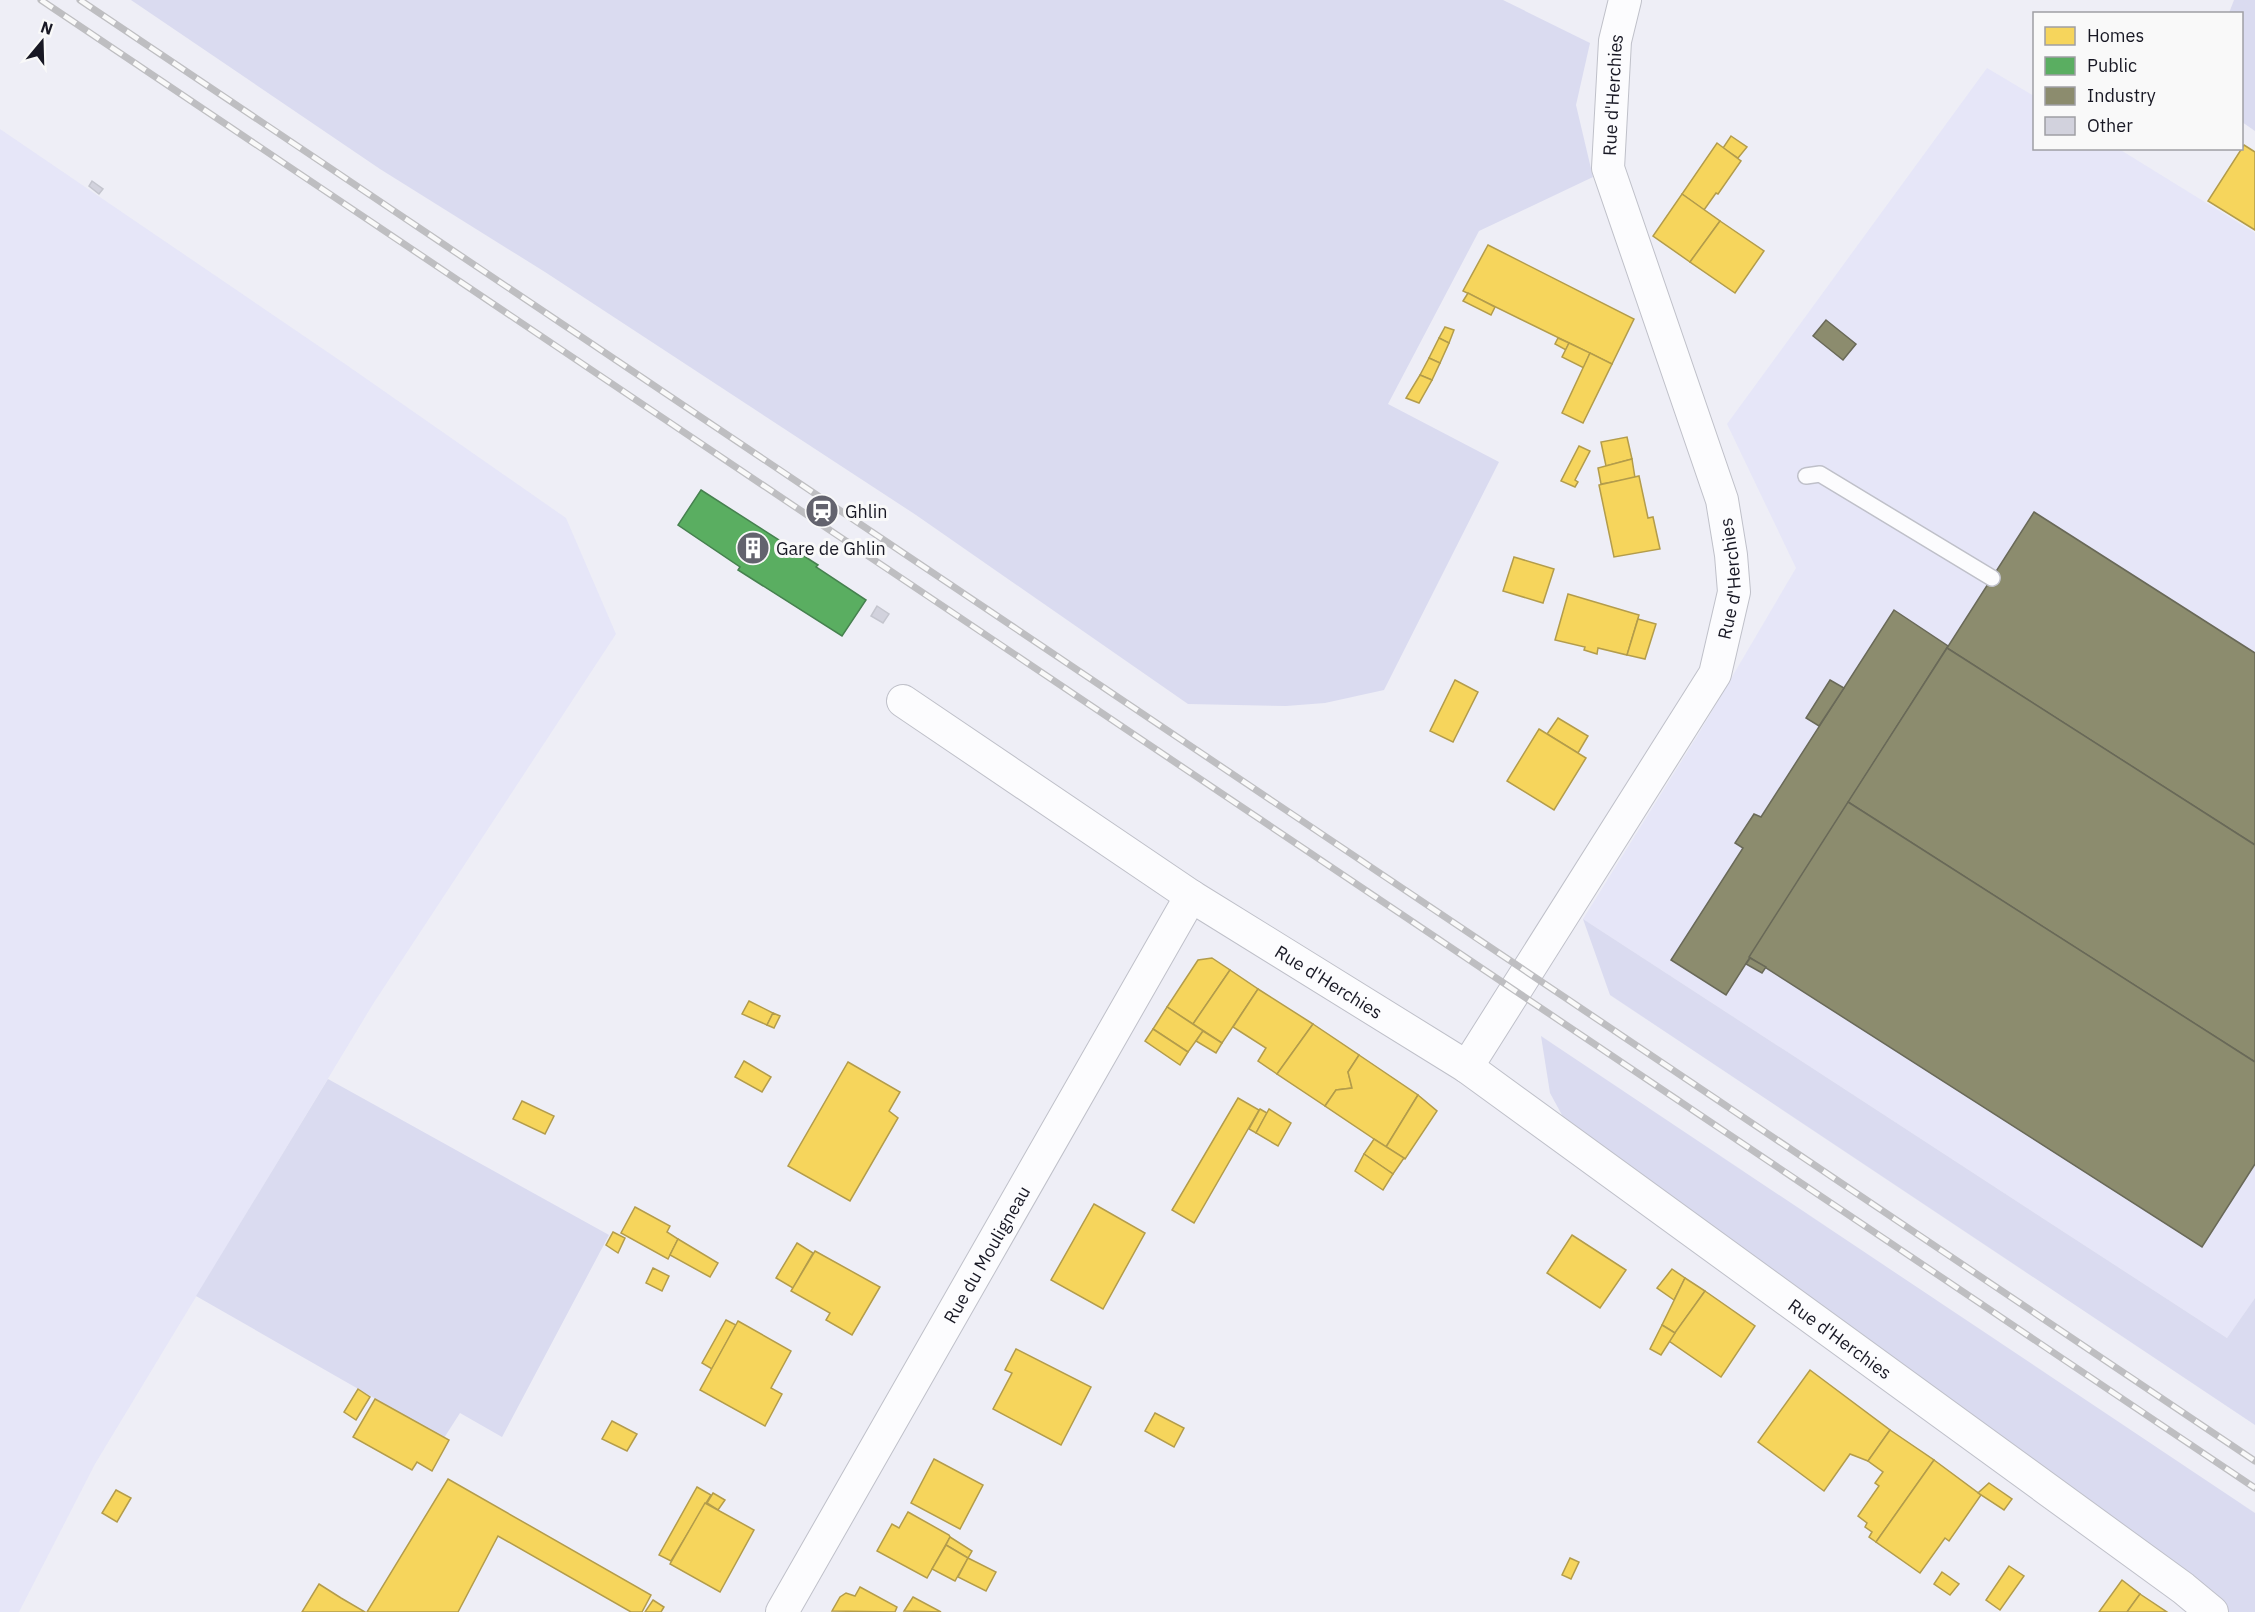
<svg xmlns="http://www.w3.org/2000/svg" width="2255" height="1612" font-family="'IBM Plex Sans',sans-serif">
<style>
.built{fill:#e6e6f8}
.green{fill:#dadbf0}
.homes{fill:#f6d55c;stroke:#b39c4b;stroke-width:1.5}
.public{fill:#5aae61;stroke:#46814f;stroke-width:1.5}
.industry{fill:#8c8c6e;stroke:#696958;stroke-width:1.5}
.building{fill:#d2d2dd;stroke:#c4c5ce;stroke-width:1.5}
.lines{fill:none;stroke-linecap:round;stroke-linejoin:round}
.service-casing{stroke:#bfc0c9;stroke-width:18}
.minor-casing{stroke:#bfc0c9;stroke-width:34}
.service{stroke:#fcfcfe;stroke-width:15}
.minor{stroke:#fcfcfe;stroke-width:32}
.rail-casing{stroke:#bebec1;stroke-width:7}
.rail{stroke:#f9f9f9;stroke-width:4.5;stroke-dasharray:14;stroke-linecap:butt}
.labels{text-anchor:middle;dominant-baseline:central;stroke-width:6;stroke-linejoin:round;paint-order:stroke}
.street-label{font-size:18px;fill:#181824;stroke:#f9f9f9}
.poi-label{font-size:18px;fill:#181824;stroke:#f9f9f9;text-anchor:start}
</style>
<rect width="100%" height="100%" fill="#eeeef6"/>
<!-- built -->
<g class="built">
<polygon points="1987,68 2034,96 2034,148 2119,149 2255,233 2255,1298 2227,1338 1583,919 1699,733 1796,568 1727,424"/>
<polygon points="0,129 348,366 566,518 616,634 373,1004 95,1464 19,1612 0,1612"/>
</g>
<!-- green -->
<g class="green">
<polygon points="131,0 1503,0 1590,43 1576,105 1593,177 1479,231 1388,404 1499,462 1384,690 1325,703 1286,706 1188,704 916,515 545,272 380,169"/>
<polygon points="2234,0 2255,0 2255,131 2242,122 2242,14 2229,13"/>
<polygon points="1583,919 2227,1338 2255,1298 2255,1425 1610,995"/>
<polygon points="1541,1036 2255,1513 2255,1612 2212,1612 1581,1150 1550,1093"/>
<polygon points="328,1079 609,1235 502,1437 460,1413 444,1438 196,1296"/>
</g>
<!-- homes -->
<g class="homes">
<polygon points="1731,136 1747,147 1738,158 1723,148"/>
<polygon points="1717,143 1741,161 1718,194 1716,193 1704,210 1682,194"/>
<polygon points="2244,145 2255,152 2255,230 2208,201"/>
<polygon points="1682,194 1720,221 1690,262 1653,236"/>
<polygon points="1720,221 1764,251 1735,293 1690,262"/>
<polygon points="1488,245 1634,319 1612,364 1463,291"/>
<polygon points="1468,293 1495,307 1491,315 1463,301"/>
<polygon points="1445,327 1454,330 1449,343 1439,338"/>
<polygon points="1439,338 1449,343 1440,363 1429,358"/>
<polygon points="1558,338 1569,343 1566,350 1555,344"/>
<polygon points="1569,343 1590,353 1584,368 1562,357"/>
<polygon points="1590,353 1612,364 1583,423 1562,413"/>
<polygon points="1429,358 1440,363 1432,380 1420,375"/>
<polygon points="1420,375 1432,380 1419,403 1406,398"/>
<polygon points="1627,437 1632,459 1606,466 1601,442"/>
<polygon points="1579,446 1590,451 1575,480 1578,482 1575,487 1561,481"/>
<polygon points="1632,459 1635,478 1601,484 1598,468"/>
<polygon points="1639,476 1648,518 1653,517 1660,549 1614,557 1599,485"/>
<polygon points="1514,557 1554,569 1543,603 1503,591"/>
<polygon points="1568,594 1639,615 1627,655 1598,648 1597,654 1584,650 1585,647 1555,640"/>
<polygon points="1638,619 1656,624 1645,659 1627,655"/>
<polygon points="1455,680 1478,692 1453,742 1430,731"/>
<polygon points="1558,718 1588,736 1578,753 1547,734"/>
<polygon points="1539,729 1586,758 1554,810 1507,781"/>
<polygon points="1212,958 1230,970 1193,1024 1167,1007 1198,960"/>
<polygon points="1230,970 1258,989 1222,1043 1193,1024"/>
<polygon points="1258,989 1313,1024 1277,1074 1258,1061 1266,1048 1233,1027"/>
<polygon points="749,1001 773,1013 767,1025 742,1014"/>
<polygon points="1167,1007 1203,1031 1188,1052 1153,1029"/>
<polygon points="773,1013 780,1016 774,1028 767,1025"/>
<polygon points="1313,1024 1359,1055 1348,1072 1352,1088 1336,1090 1325,1106 1277,1074"/>
<polygon points="1153,1029 1188,1052 1180,1065 1145,1041"/>
<polygon points="1203,1031 1222,1043 1216,1053 1196,1041"/>
<polygon points="1359,1055 1418,1095 1386,1147 1325,1106 1336,1090 1352,1088 1348,1072"/>
<polygon points="744,1061 771,1077 762,1092 735,1077"/>
<polygon points="848,1062 900,1092 889,1111 898,1118 850,1201 788,1166"/>
<polygon points="1418,1095 1437,1111 1405,1159 1386,1147"/>
<polygon points="1238,1098 1259,1110 1194,1223 1172,1210"/>
<polygon points="522,1101 554,1116 545,1134 513,1119"/>
<polygon points="1260,1109 1267,1113 1256,1133 1249,1129"/>
<polygon points="1269,1109 1291,1123 1278,1146 1256,1133"/>
<polygon points="1374,1139 1404,1158 1393,1174 1364,1154"/>
<polygon points="1364,1154 1393,1174 1383,1190 1355,1171"/>
<polygon points="1094,1204 1145,1233 1103,1309 1051,1280"/>
<polygon points="635,1207 670,1226 667,1232 678,1239 668,1259 621,1233"/>
<polygon points="613,1232 625,1238 618,1253 606,1245"/>
<polygon points="1572,1235 1626,1270 1600,1308 1547,1273"/>
<polygon points="678,1239 718,1263 710,1277 670,1255"/>
<polygon points="797,1243 813,1253 793,1288 776,1278"/>
<polygon points="815,1251 880,1287 852,1335 826,1320 830,1313 791,1291"/>
<polygon points="653,1268 669,1276 662,1291 646,1283"/>
<polygon points="1672,1269 1685,1278 1674,1300 1657,1288"/>
<polygon points="1685,1278 1705,1291 1675,1333 1662,1325"/>
<polygon points="1705,1291 1755,1326 1721,1377 1669,1341"/>
<polygon points="726,1320 736,1325 712,1369 702,1363"/>
<polygon points="738,1321 791,1351 771,1388 782,1394 765,1426 700,1390"/>
<polygon points="1662,1325 1675,1333 1661,1355 1650,1349"/>
<polygon points="1016,1349 1091,1387 1061,1445 993,1409 1012,1373 1005,1370"/>
<polygon points="1810,1370 1890,1430 1868,1461 1850,1454 1824,1491 1758,1442"/>
<polygon points="358,1389 370,1397 356,1420 344,1412"/>
<polygon points="375,1399 449,1440 432,1471 417,1462 412,1470 353,1437"/>
<polygon points="1155,1413 1184,1428 1174,1447 1145,1431"/>
<polygon points="612,1421 637,1434 627,1451 602,1439"/>
<polygon points="1890,1430 1934,1460 1876,1542 1869,1537 1872,1532 1865,1527 1867,1523 1858,1516 1879,1486 1875,1483 1883,1472 1868,1461"/>
<polygon points="934,1459 983,1485 960,1529 911,1503"/>
<polygon points="1934,1460 1981,1495 1949,1541 1945,1538 1920,1573 1876,1542"/>
<polygon points="448,1479 651,1595 642,1612 631,1612 498,1536 458,1612 367,1612"/>
<polygon points="1989,1483 2012,1499 2004,1510 1978,1493"/>
<polygon points="697,1487 711,1495 671,1561 659,1555"/>
<polygon points="116,1490 131,1498 117,1522 102,1513"/>
<polygon points="713,1493 725,1500 718,1510 707,1503"/>
<polygon points="705,1503 754,1530 720,1592 670,1564"/>
<polygon points="908,1512 949,1535 950,1537 927,1578 877,1551 892,1524 899,1528"/>
<polygon points="950,1537 972,1551 968,1558 946,1545"/>
<polygon points="946,1545 968,1558 955,1581 932,1569"/>
<polygon points="968,1558 996,1572 986,1591 958,1577"/>
<polygon points="1570,1558 1579,1562 1571,1579 1562,1575"/>
<polygon points="2009,1566 2024,1576 2000,1610 1986,1600"/>
<polygon points="1942,1572 1959,1584 1950,1595 1934,1584"/>
<polygon points="2122,1580 2140,1594 2127,1612 2099,1612"/>
<polygon points="319,1584 341,1598 365,1612 302,1612"/>
<polygon points="860,1587 897,1607 895,1612 832,1611 840,1597 846,1593 855,1596"/>
<polygon points="2140,1594 2167,1612 2127,1612"/>
<polygon points="913,1597 941,1612 904,1611"/>
<polygon points="653,1600 664,1607 661,1612 645,1612"/>
</g>
<!-- public -->
<polygon class="public" points="701,490 818,565 816,567 866,600 842,636 738,570 740,567 678,525"/>
<!-- industry -->
<g class="industry">
<polygon points="1826,320 1856,344 1843,360 1813,336"/>
<polygon points="2034,512 2255,653 2255,845 1947,648"/>
<polygon points="1894,610 1948,646 1726,995 1671,960 1743,848 1735,843 1754,814 1761,817"/>
<polygon points="1947,648 2255,845 2255,1062 1848,802"/>
<polygon points="1830,680 1844,688 1819,726 1806,718"/>
<polygon points="1848,802 2255,1062 2255,1164 2202,1247 1749,957"/>
<polygon points="1750,958 1766,967 1762,973 1746,964"/>
</g>
<!-- building -->
<g class="building">
<polygon points="92,181 103,189 99,194 89,186"/>
<polygon points="877,606 889,614 883,623 871,616"/>
</g>
<g class="lines">
<!-- service casing -->
<g class="service-casing">
<polyline id="service" points="1806,476 1820,474 1992,578"/>
</g>
<!-- minor casing -->
<g class="minor-casing">
<g id="minor">
<path id="s1" d="M 903,701 L 1191,896 L 1467,1067 L 2183,1588 L 2212,1612"/>
<path id="s2" d="M 1467,1067 L 1715,674 L 1734,592 L 1731,555 L 1722,500 L 1608,168 L 1615,41 L 1625,0"/>
<path id="s3" d="M 782,1612 L 1191,896"/>
</g>
</g>
<!-- service -->
<use href="#service" class="service"/>
<!-- minor -->
<use href="#minor" class="minor"/>
<!-- rail casing -->
<g class="rail-casing">
<g id="rail">
<polyline points="41,0 2255,1488"/>
<polyline points="80,0 2255,1461"/>
</g>
</g>
<!-- rail -->
<use href="#rail" class="rail"/>
</g>
<!-- icons -->
<defs>
<g id="station-disc" transform="scale(1.725)"><circle r="9.5" fill="#63636e" stroke="#f9f9f9"/><path d="M-3-6H3Q5-6 5-4V2Q5 4 3 4L4.5 6H3L1.5 4h-3L-3 6H-4.5L-3 4Q-5 4-5 2V-4Q-5-6-3-6ZM-3.5-4v3h7v-3ZM-3.5 1v1.5H-2V1ZM2 1v1.5H3.5V1Z" fill="#fff"/></g>
<g id="building-disc" transform="scale(1.725)"><circle r="9.5" fill="#63636e" stroke="#f9f9f9"/><path d="M-4-6H4V6H1V3H-1V6H-4ZM-2.5-4.3h1.7v1.8h-1.7ZM.8-4.3h1.7v1.8H.8ZM-2.5-1h1.7V.8h-1.7ZM.8-1h1.7V.8H.8Z" fill="#fff"/></g>
</defs>
<g fill-rule="evenodd">
<use href="#station-disc" x="822" y="511"/>
<use href="#building-disc" x="753" y="548"/>
</g>
<g class="labels">
<!-- street labels -->
<g class="street-label">
<text stroke="none"><textPath href="#s2" startOffset="1066">Rue d'Herchies</textPath></text>
<text stroke="none"><textPath href="#s2" startOffset="562">Rue d'Herchies</textPath></text>
<text stroke="none"><textPath href="#s1" startOffset="510">Rue d'Herchies</textPath></text>
<text stroke="none"><textPath href="#s3" startOffset="412">Rue du Mouligneau</textPath></text>
<text stroke="none"><textPath href="#s1" startOffset="1134">Rue d'Herchies</textPath></text>
</g>
<!-- poi labels -->
<g class="poi-label">
<text x="845" y="511">Ghlin</text>
<text x="776" y="548">Gare de Ghlin</text>
</g>
</g>
<!-- legend -->
<rect x="2033" y="12" width="210" height="138" fill="#f9f9f9" stroke="#9f9fa4" stroke-width="1.5"/>
<rect x="2045" y="27" width="30" height="18" fill="#f6d55c" stroke="#9f9fa4" stroke-width="1.5"/>
<text x="2087" y="42" font-size="18" fill="#181824">Homes</text>
<rect x="2045" y="57" width="30" height="18" fill="#5aae61" stroke="#9f9fa4" stroke-width="1.5"/>
<text x="2087" y="72" font-size="18" fill="#181824">Public</text>
<rect x="2045" y="87" width="30" height="18" fill="#8c8c6e" stroke="#9f9fa4" stroke-width="1.5"/>
<text x="2087" y="102" font-size="18" fill="#181824">Industry</text>
<rect x="2045" y="117" width="30" height="18" fill="#d2d2dd" stroke="#9f9fa4" stroke-width="1.5"/>
<text x="2087" y="132" font-size="18" fill="#181824">Other</text>
<!-- north arrow -->
<g transform="translate(42 42) rotate(19)" stroke="#f9f9f9" stroke-width="4.5" paint-order="stroke">
<path d="M0-4.5L10 22L0 15L-10 22Z" fill="#181824"/>
<text y="-9" font-size="16" font-weight="bold" text-anchor="middle" fill="#181824">N</text>
</g>
</svg>
